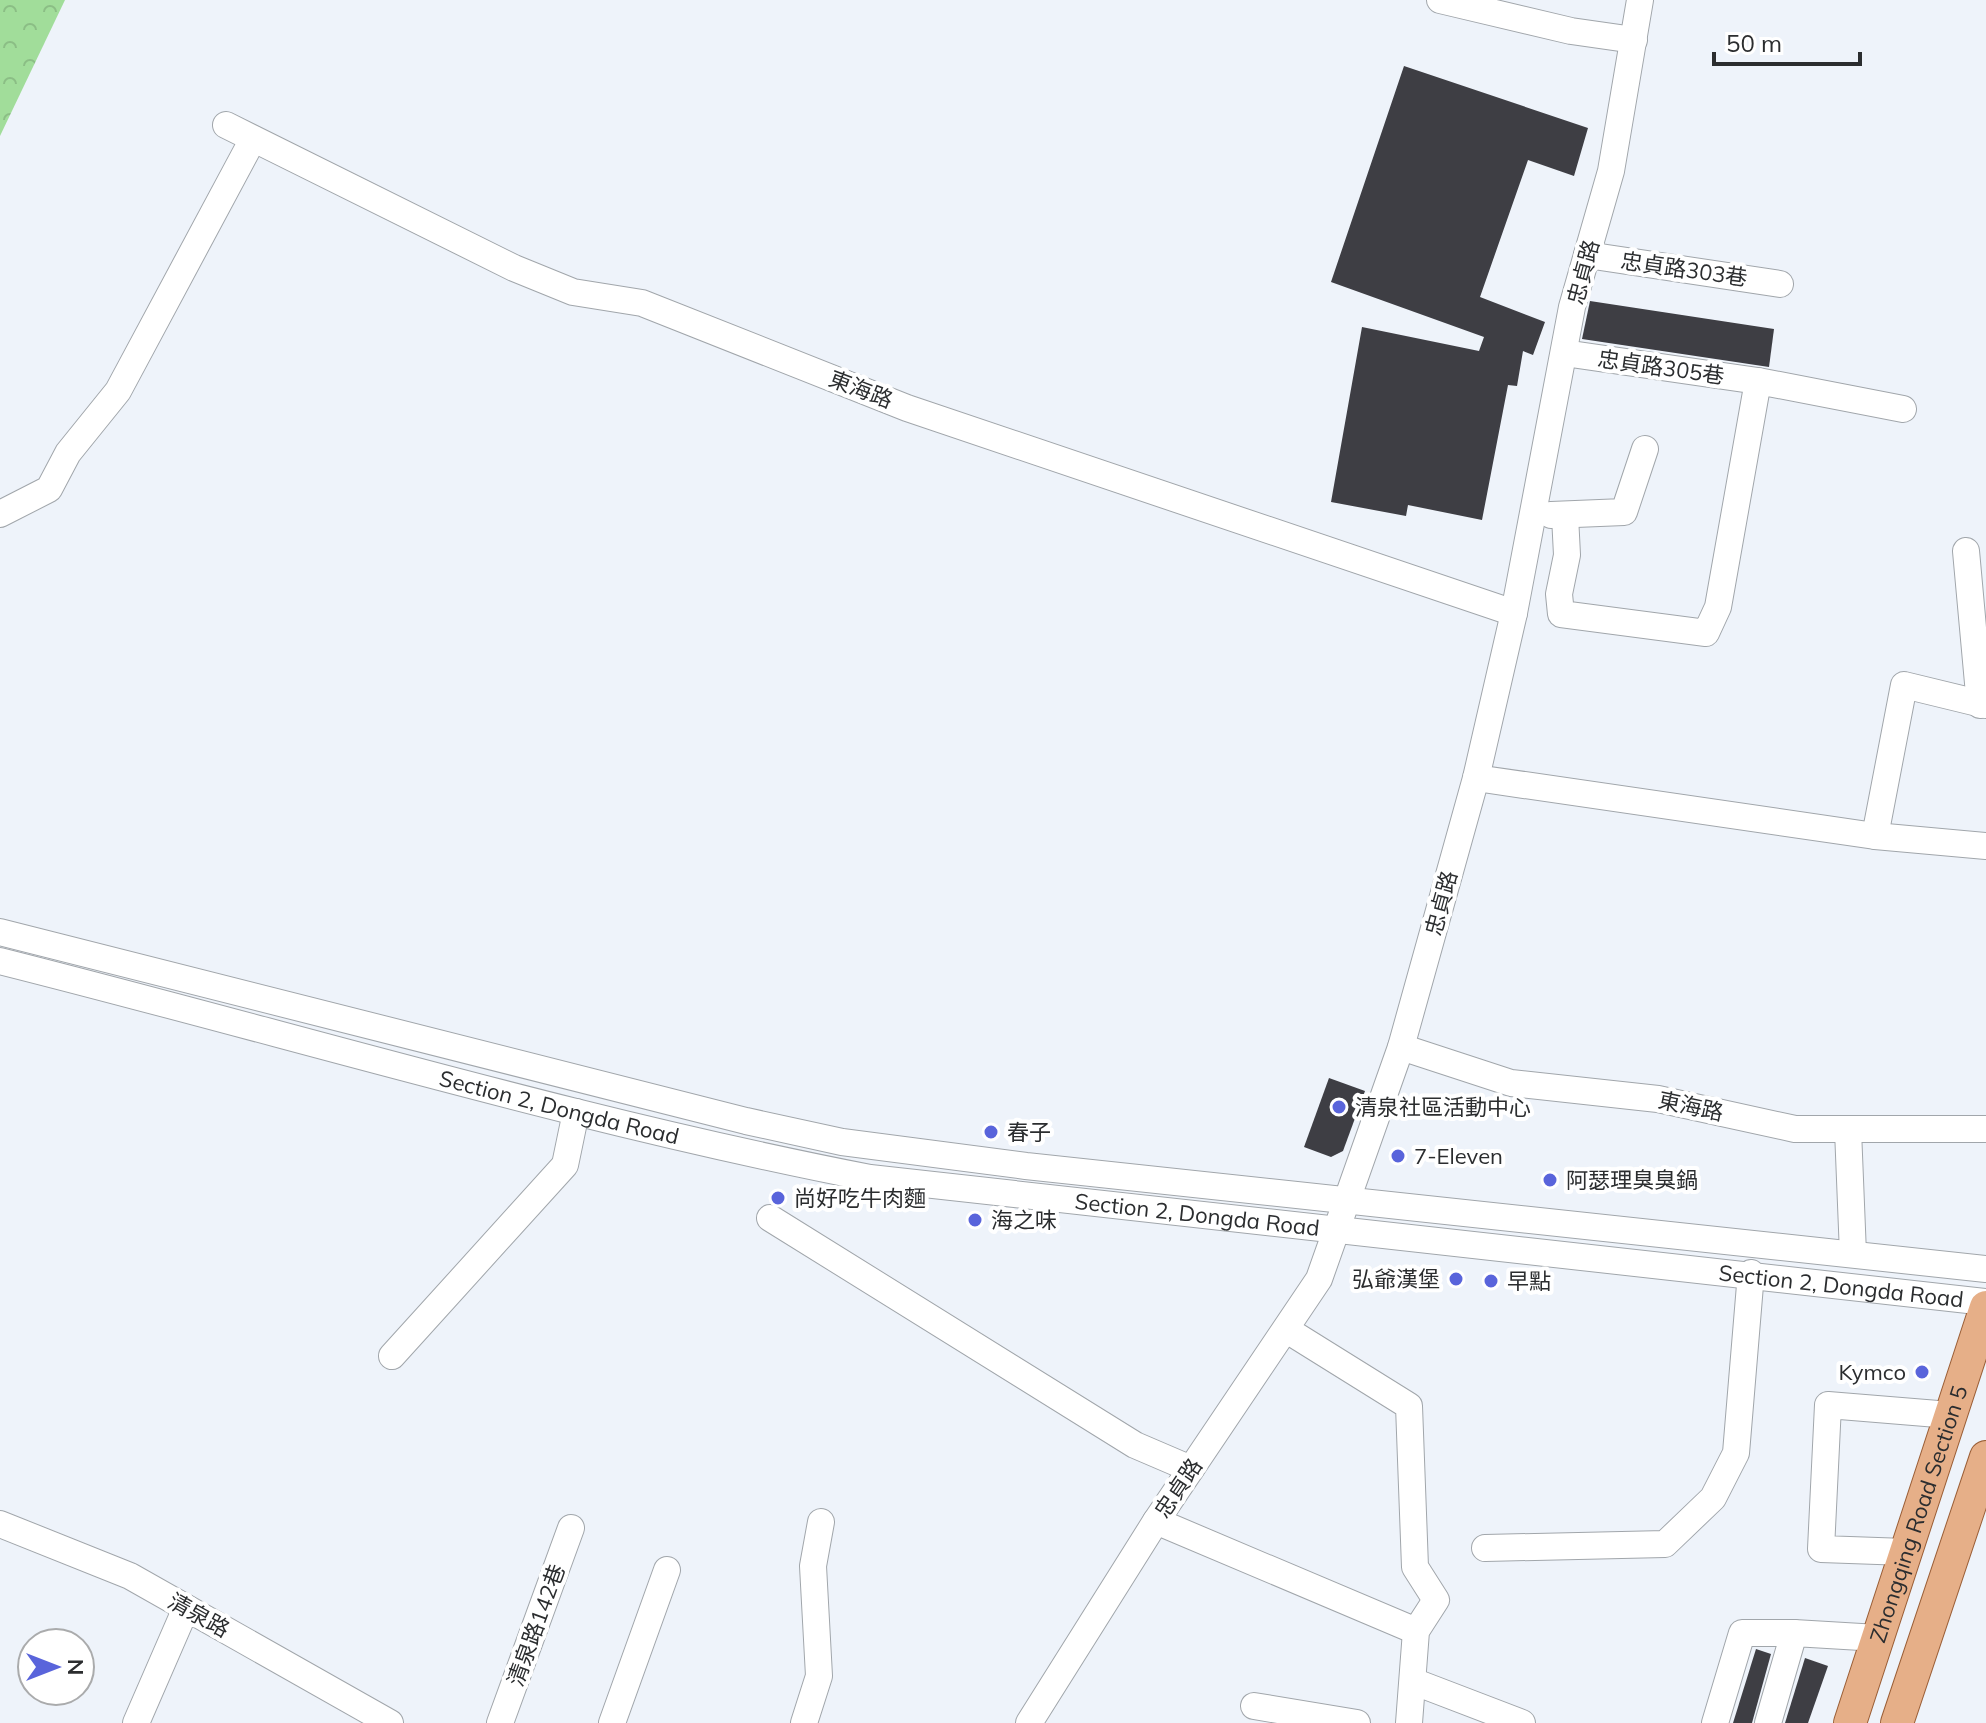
<svg xmlns="http://www.w3.org/2000/svg" width="1986" height="1723" font-family="Mulish,'Noto Sans TC',sans-serif">
<style>
.forest{fill:url(#forest-crowns)}
.building{fill:#3e3e44}
.lines{fill:none;stroke-linecap:round;stroke-linejoin:round}
.minor-casing{stroke:#a1a6ab;stroke-width:28}
.major-casing{stroke:#9a5e36;stroke-width:34}
.minor{stroke:#fff;stroke-width:26}
.major{stroke:#e6af88;stroke-width:32}
.poi-dot{fill:#5964db;stroke:#fff;stroke-width:3}
.labels{text-anchor:middle;dominant-baseline:central;stroke-width:8;stroke-linejoin:round;paint-order:stroke}
.street-label{font-size:22px;fill:#2b2d2f;stroke:#fff}
.poi-label{font-size:22px;fill:#2b2d2f;stroke:#fff;text-anchor:start}
</style>
<defs>
<pattern id="forest-crowns" width="20" height="18" patternUnits="userSpaceOnUse" patternTransform="scale(2)"><rect width="20" height="18" fill="#a1dd9a"/><path d="M2 6a3 3 0 1 1 6 0M12 15a3 3 0 1 1 6 0" fill="none" stroke="#8bbe85"/></pattern>
</defs>
<rect width="100%" height="100%" fill="#eef3fa"/>
<!-- forest -->
<polygon class="forest" points="0,0 65,0 0,136"/>
<!-- building -->
<g class="building">
<polygon points="1404,66 1588,128 1574,176 1528,160 1480,297 1545,322 1533,355 1523,351 1517,386 1508,385 1482,520 1408,505 1406,516 1331,502 1362,327 1479,351 1484,337 1331,282"/>
<polygon points="1590,301 1774,329 1769,367 1582,339"/>
<polygon points="1329,1078 1365,1091 1343,1151 1331,1157 1304,1147"/>
<polygon points="1756,1649 1771,1654 1752,1723 1733,1723"/>
<polygon points="1805,1658 1828,1666 1808,1723 1785,1723"/>
</g>
<g class="lines">
<!-- minor casing -->
<g class="minor-casing">
<g id="minor">
<polyline points="1440,0 1571,31 1634,40"/>
<polyline points="226,125 514,268 573,292 642,303 907,408 1514,613"/>
<polyline points="1587,255 1780,284"/>
<polyline points="1564,353 1758,381"/>
<polyline points="0,514 49,489 68,453 118,391 253,139"/>
<polyline points="1551,515 1624,512 1645,449"/>
<polyline points="1565,516 1567,555 1559,594 1561,614 1706,633 1718,607 1758,381 1903,409"/>
<polyline points="1966,551 1980,705"/>
<polyline points="1476,778 1875,836 1986,846"/>
<polyline points="1875,836 1904,685 1986,705"/>
<polyline points="0,932 746,1121 842,1142 1026,1166 1986,1269"/>
<path id="s1" d="M 0,961 C 290,1034 576,1121 870,1178 L 1986,1302"/>
<polyline points="1401,1047 1511,1083 1658,1099 1795,1129 1986,1129"/>
<polyline points="1848,1130 1853,1254"/>
<polyline points="770,1218 1135,1445 1191,1469"/>
<polyline points="1287,1330 1409,1406 1415,1567 1436,1600 1416,1631 1409,1723"/>
<polyline points="392,1356 565,1165 576,1112"/>
<polyline points="1156,1521 1416,1631"/>
<polyline points="0,1524 130,1576 390,1723"/>
<polyline points="1485,1548 1665,1544 1713,1498 1736,1453 1751,1273"/>
<polyline points="1906,1552 1821,1549 1828,1405 1950,1415"/>
<polyline points="1415,1682 1522,1723"/>
<polyline points="1254,1706 1357,1723"/>
<polyline points="136,1723 186,1608"/>
<polyline points="500,1723 571,1528"/>
<polyline points="612,1723 667,1570"/>
<polyline points="804,1723 819,1676 813,1566 821,1522"/>
<polyline points="1029,1723 1156,1521 1319,1279 1401,1047 1476,778 1514,613 1572,307 1611,171 1640,0"/>
<polyline points="1715,1723 1742,1633 1794,1633"/>
<polyline points="1768,1723 1794,1633 1878,1638"/>
</g>
</g>
<!-- major casing -->
<g class="major-casing">
<g id="major">
<path id="s2" d="M 1850,1723 L 1986,1307"/>
<polyline points="1897,1723 1986,1457"/>
</g>
</g>
<!-- minor -->
<use href="#minor" class="minor"/>
<!-- major -->
<use href="#major" class="major"/>
</g>
<!-- markers -->
<g class="poi-dot">
<circle cx="1339" cy="1107" r="8"/>
<circle cx="991" cy="1132" r="8"/>
<circle cx="1398" cy="1156" r="8"/>
<circle cx="1550" cy="1180" r="8"/>
<circle cx="778" cy="1198" r="8"/>
<circle cx="975" cy="1220" r="8"/>
<circle cx="1456" cy="1279" r="8"/>
<circle cx="1491" cy="1281" r="8"/>
<circle cx="1922" cy="1372" r="8"/>
</g>
<g class="labels">
<!-- street labels -->
<g class="street-label">
<text transform="translate(1684 269) rotate(8)">忠貞路303巷</text>
<text transform="translate(1583 272) rotate(-75)">忠貞路</text>
<text transform="translate(1661 367) rotate(8)">忠貞路305巷</text>
<text transform="translate(861 389) rotate(21)">東海路</text>
<text transform="translate(1441 903) rotate(-75)">忠貞路</text>
<text transform="translate(1691 1106) rotate(12)">東海路</text>
<text stroke="none"><textPath href="#s1" startOffset="578">Section 2, Dongda Road</textPath></text>
<text stroke="none"><textPath href="#s1" startOffset="1226">Section 2, Dongda Road</textPath></text>
<text stroke="none"><textPath href="#s1" startOffset="1874">Section 2, Dongda Road</textPath></text>
<text transform="translate(1178 1488) rotate(-56)">忠貞路</text>
<text stroke="none"><textPath href="#s2" startOffset="220">Zhongqing Road Section 5</textPath></text>
<text transform="translate(199 1615) rotate(29)">清泉路</text>
<text transform="translate(536 1625) rotate(-70)">清泉路142巷</text>
</g>
<!-- poi labels -->
<g class="poi-label">
<text x="1355" y="1107">清泉社區活動中心</text>
<text x="1007" y="1132">春子</text>
<text x="1414" y="1156">7-Eleven</text>
<text x="1566" y="1180">阿瑟理臭臭鍋</text>
<text x="794" y="1198">尚好吃牛肉麵</text>
<text x="991" y="1220">海之味</text>
<text x="1440" y="1279" text-anchor="end">弘爺漢堡</text>
<text x="1507" y="1281">早點</text>
<text x="1906" y="1372" text-anchor="end">Kymco</text>
</g>
</g>
<!-- north arrow -->
<g transform="translate(56 1667) rotate(90)"><circle r="38" fill="#ffffff" stroke="#aaabac" stroke-width="2"/>
<path d="M0-6L14 30L0 20L-14 30Z" fill="#5964db"/>
<text y="-12" font-size="22" font-weight="bold" text-anchor="middle" fill="#2b2d2f">N</text>
</g>
<!-- scale -->
<path d="M1714 52v12h146v-12" fill="none" stroke="#2b2d2f" stroke-width="4"/>
<text x="1726" y="52" font-size="24" fill="#2b2d2f" stroke="#ffffff" stroke-width="6" paint-order="stroke">50 m</text>
</svg>
